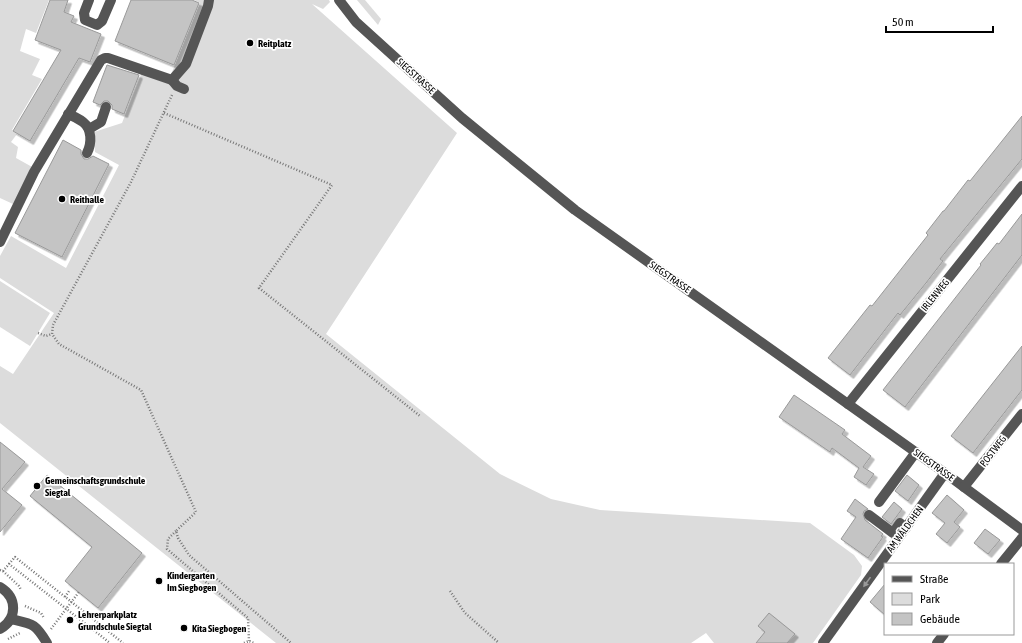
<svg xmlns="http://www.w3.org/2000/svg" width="1022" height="643" font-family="'Asap Condensed',sans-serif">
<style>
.green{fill:#dcdcdc}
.building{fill:#c4c4c4;stroke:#999;filter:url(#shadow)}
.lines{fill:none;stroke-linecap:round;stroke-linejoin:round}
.path{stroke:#777;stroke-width:2.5;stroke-dasharray:1 2;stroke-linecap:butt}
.minor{stroke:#555;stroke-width:10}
.path-bridge{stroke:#777;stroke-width:2.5;stroke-dasharray:1 2;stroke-linecap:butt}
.oneway{fill:#999}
.poi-dot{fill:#000;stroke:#fff;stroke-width:1.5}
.labels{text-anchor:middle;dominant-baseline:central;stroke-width:3.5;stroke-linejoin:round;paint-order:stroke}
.poi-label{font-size:10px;font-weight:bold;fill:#000;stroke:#fff;text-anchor:start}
.street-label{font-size:10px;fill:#000;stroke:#fff}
</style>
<defs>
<filter id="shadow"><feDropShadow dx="3.5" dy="3.5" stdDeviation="0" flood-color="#0004"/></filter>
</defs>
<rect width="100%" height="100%" fill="#fff"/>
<!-- green -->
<g class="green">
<polygon points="0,0 49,0 36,33 26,29 20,51 40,59 32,75 42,79 12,130 17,134 11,142 18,147 16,158 34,168 13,204 0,198"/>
<polygon points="194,0 329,0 330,2 323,9 312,4 457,133 326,334 500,474 551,499 600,510 810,523 854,555 862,566 861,575 813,643 714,643 706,633 691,643 276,643 0,423 0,366 13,374 54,313 0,278 0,256 11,236 66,268 119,165 95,152 94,132 122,123 144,67 170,77 200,3"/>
<polygon points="357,0 365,0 381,19 378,25"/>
<polygon points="0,281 50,313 30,346 0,327"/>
</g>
<!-- building -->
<g class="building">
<polygon points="50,0 68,0 64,12 74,16 71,22 101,34 90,62 79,58 30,141 13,131 61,50 35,40"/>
<polygon points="131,0 192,0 199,3 174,65 115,41"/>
<polygon points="107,65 139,75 124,114 112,109 112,105 108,101 104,101 100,105 93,102"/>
<polygon points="1022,116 1022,159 940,259 943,261 926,283 900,315 898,313 850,375 828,358 870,305 872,306 928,235 926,233 943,211 944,211 968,180 970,181"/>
<polygon points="63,140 81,150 81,154 84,159 88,159 93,156 109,164 62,257 15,233"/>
<polygon points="1022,214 1022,255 905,407 883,390 981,265 980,264 989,253 997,243 999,244"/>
<polygon points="1022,346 1022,390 973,453 951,436"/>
<polygon points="794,395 845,430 842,434 871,456 863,467 874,474 866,485 854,477 859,468 832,448 830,452 779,417"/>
<polygon points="0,442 25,462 2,489 22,505 0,532"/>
<polygon points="47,475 142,553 98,608 65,581 92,547 30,496"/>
<polygon points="907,475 919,485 908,501 895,491"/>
<polygon points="947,495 964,510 954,522 960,527 947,543 936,534 945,523 932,513"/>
<polygon points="855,499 868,509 864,511 863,514 865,520 883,534 881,536 883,537 868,558 841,539 856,517 847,511"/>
<polygon points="894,502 902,509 891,524 882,517"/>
<polygon points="985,529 1000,540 988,554 974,543"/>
<polygon points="885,584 885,615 870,602"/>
<polygon points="769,613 795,634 787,643 756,643 765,632 758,626"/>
</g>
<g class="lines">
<!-- path -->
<g class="path">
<polyline points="172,95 131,182 53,325 52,334 59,344 141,390 196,512 176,531 178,538 189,555 291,643"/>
<polyline points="164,113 332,185 259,288 420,416"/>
<polyline points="38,333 46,336 52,334"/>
<polyline points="176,531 168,539 167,549 248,618 249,641"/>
<polyline points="9,564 15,557 123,643"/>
<polyline points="0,570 3,571 9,564 110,643"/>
<polyline points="3,571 19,586 21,590"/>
<polyline points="450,591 465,613 499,643"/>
<polyline points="65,597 69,591"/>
<polyline points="25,606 41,613 44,618"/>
<polyline points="51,629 69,605"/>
<polyline points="8,639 20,633"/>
<polyline points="244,643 249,641 254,643"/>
</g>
<!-- minor -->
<g class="minor">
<polyline points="89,0 84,13 85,20 97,25 102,21 111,0"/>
<polyline points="339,0 356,22 462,118 575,210 945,473 1022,530"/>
<polyline points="172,80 177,86 184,89"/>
<path d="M 68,114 C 73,116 79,119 83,122 C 92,129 92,143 87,153"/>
<polyline points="89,129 101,122 106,107"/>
<polyline points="0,242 34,172 101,60 105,58 108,58 172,80 186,64 208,6 209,0"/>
<polyline points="848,404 1022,186"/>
<polyline points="964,487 1022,414"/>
<polyline points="879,502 916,452"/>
<polyline points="869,515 893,533 900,523 906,528"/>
<polyline points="1001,564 1022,538"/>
<path d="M 0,587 C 18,598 17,619 0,629"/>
<path d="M 11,619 C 33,624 35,623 47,643"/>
<polyline points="823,643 945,473"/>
<polyline points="937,643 944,634"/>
</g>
<!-- path-bridge -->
<polyline class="path-bridge" points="69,605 79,592"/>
</g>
<!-- one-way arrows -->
<defs><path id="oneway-solid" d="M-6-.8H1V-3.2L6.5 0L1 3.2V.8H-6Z"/></defs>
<use class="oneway" href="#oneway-solid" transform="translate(867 582) rotate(126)"/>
<!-- markers -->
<g class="poi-dot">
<circle cx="250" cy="43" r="4"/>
<circle cx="62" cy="199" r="4"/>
<circle cx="37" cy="486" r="4"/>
<circle cx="159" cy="581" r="4"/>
<circle cx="70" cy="620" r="4"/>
<circle cx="184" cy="628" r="4"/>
</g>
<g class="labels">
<!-- poi labels -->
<g class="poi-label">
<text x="258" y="43">Reitplatz</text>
<text x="70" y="199">Reithalle</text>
<text x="45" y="480">Gemeinschaftsgrundschule<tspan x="45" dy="12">Siegtal</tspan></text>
<text x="167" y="575">Kindergarten<tspan x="167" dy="12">Im Siegbogen</tspan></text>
<text x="78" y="614">Lehrerparkplatz<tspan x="78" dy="12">Grundschule Siegtal</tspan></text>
<text x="192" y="628">Kita Siegbogen</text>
</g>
<!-- street labels -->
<g class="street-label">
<text transform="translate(416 76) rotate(42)">SIEGSTRASSE</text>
<text transform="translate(670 277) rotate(35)">SIEGSTRASSE</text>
<text transform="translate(935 295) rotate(-51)">IRLENWEG</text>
<text transform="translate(993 451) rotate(-52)">POSTWEG</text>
<text transform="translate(934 465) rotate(36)">SIEGSTRASSE</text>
<text transform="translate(905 529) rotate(-54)">AM WÄLDCHEN</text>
</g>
</g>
<!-- legend -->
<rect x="884" y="563" width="130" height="72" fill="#ffffff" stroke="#999999"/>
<rect x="892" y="576" width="20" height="6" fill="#555555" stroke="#999999"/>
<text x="920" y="583" font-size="12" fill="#000000">Straße</text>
<rect x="892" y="593" width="20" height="12" fill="#dcdcdc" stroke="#999999"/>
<text x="920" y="603" font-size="12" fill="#000000">Park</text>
<rect x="892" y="613" width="20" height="12" fill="#c4c4c4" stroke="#999999"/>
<text x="920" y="623" font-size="12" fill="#000000">Gebäude</text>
<!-- scale -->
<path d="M886 26v6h107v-6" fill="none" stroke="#000000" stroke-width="2"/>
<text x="892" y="26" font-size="12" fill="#000000" stroke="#ffffff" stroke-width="3" paint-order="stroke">50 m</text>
</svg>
